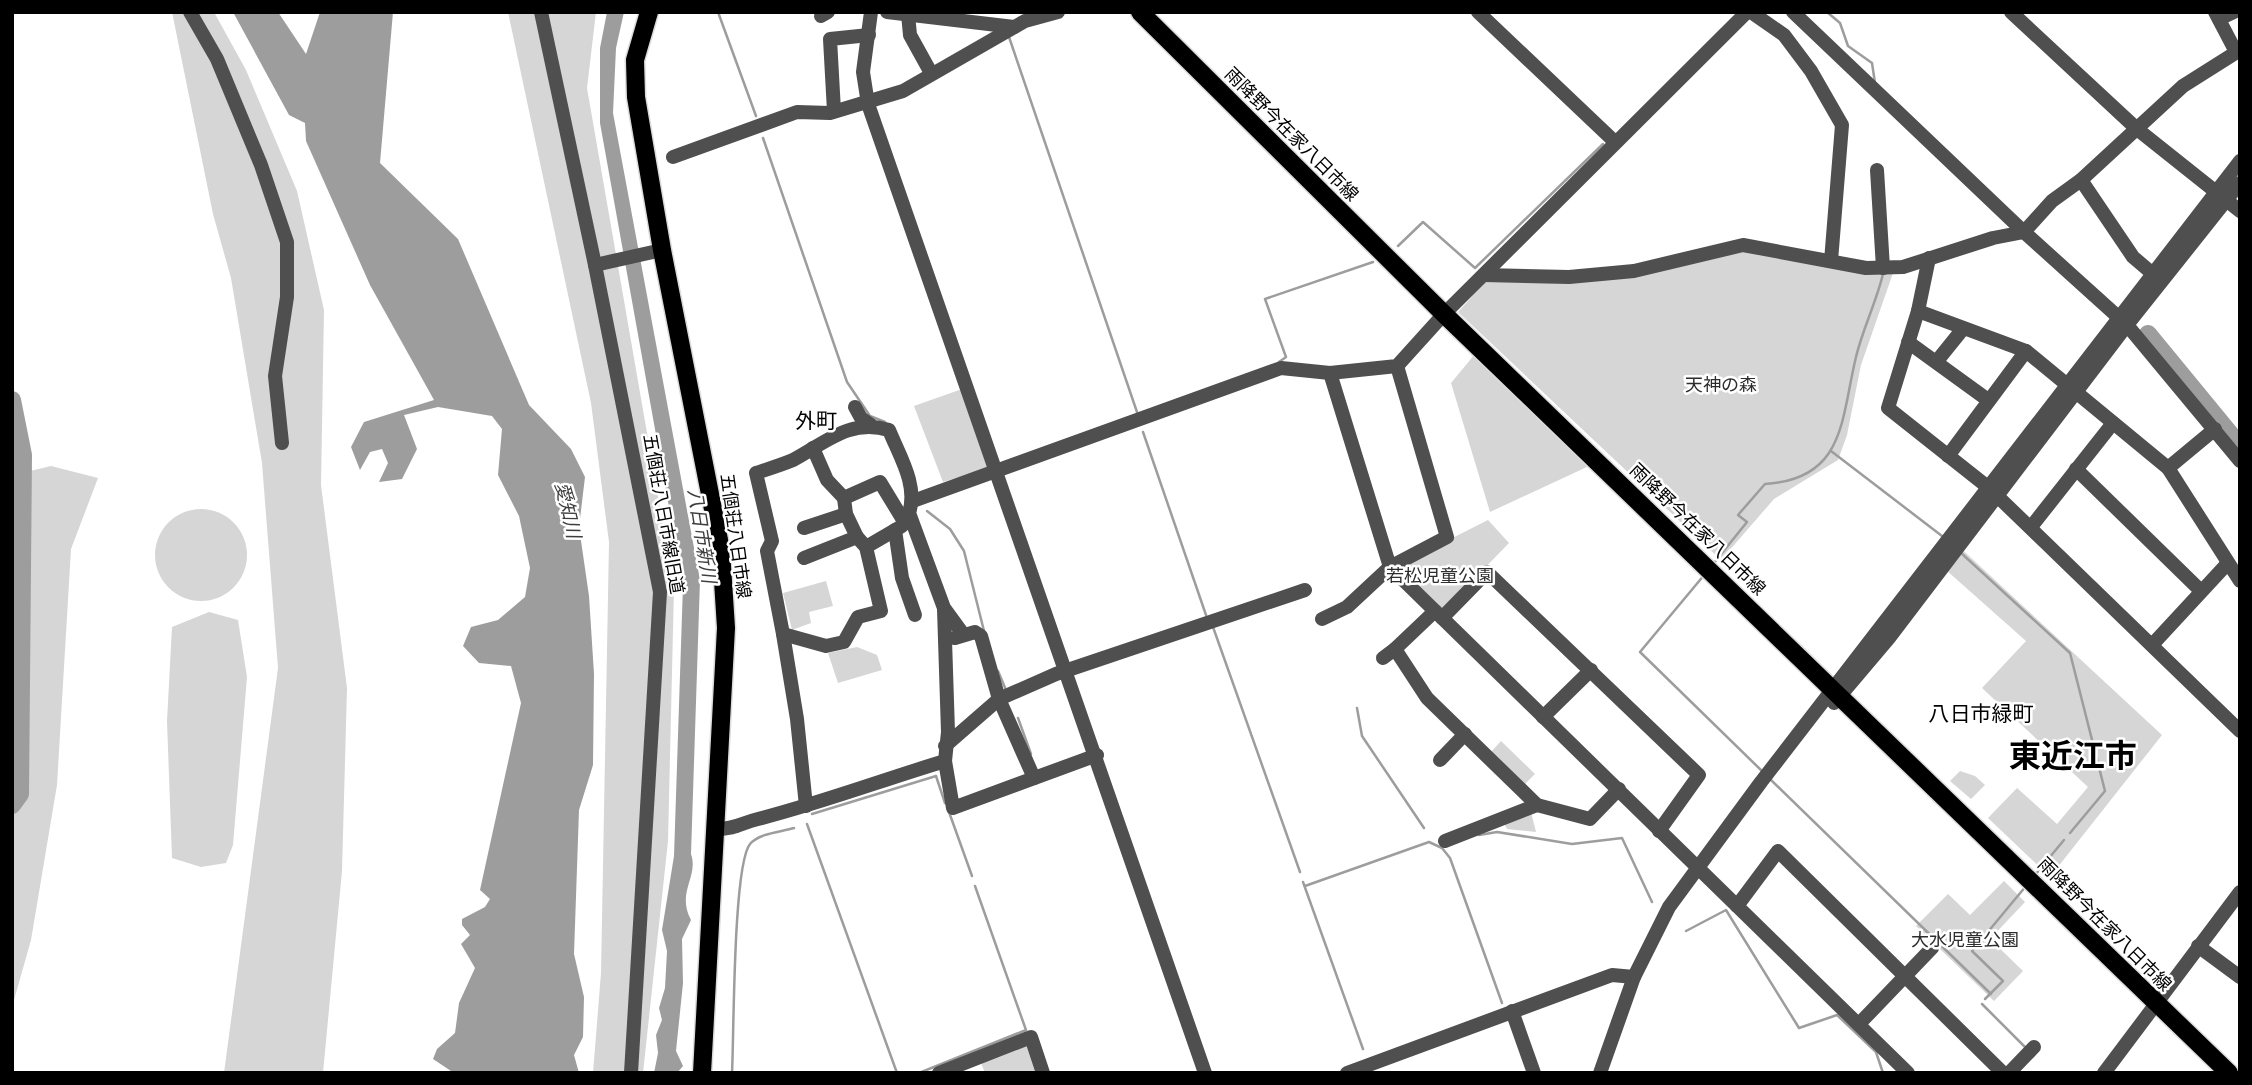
<svg xmlns="http://www.w3.org/2000/svg" width="2252" height="1085" font-family="Poppins,'Noto Sans JP',sans-serif">
<style>
.green{fill:#d6d6d6}
.water{fill:#9d9d9d}
.lines{fill:none;stroke-linecap:round;stroke-linejoin:round}
.stream{stroke:#9d9d9d;stroke-width:2.5}
.river{stroke:#9d9d9d;stroke-width:18}
.major-casing{stroke:#dbdbdb;stroke-width:21}
.minor{stroke:#4f4f4f;stroke-width:14}
.major{stroke:#000;stroke-width:18}
.labels{text-anchor:middle;dominant-baseline:central;stroke-width:5;stroke-linejoin:round;paint-order:stroke}
.street-label{font-size:18px;fill:#000;stroke:#fff}
.park-label{font-size:18px;fill:#2d2d2d;stroke:#fff}
.water-label{font-size:19px;font-style:italic;fill:#3e3e3e;stroke:#fff}
.quarter-label{font-size:21px;fill:#000;stroke:#fff}
.town-label{font-size:32px;font-weight:bold;fill:#000;stroke:#fff}
</style>
<rect width="100%" height="100%" fill="#fff"/>
<!-- green -->
<g class="green">
<polygon points="172,12 214,12 246,70 297,191 324,310 321,485 347,688 342,871 323,1073 224,1073 278,668 262,463 231,278 213,214"/>
<polygon points="508,12 596,12 587,88 674,588 668,841 643,1073 593,1073 601,973 609,542 591,403"/>
<polygon points="1743,250 1893,273 1861,365 1847,435 1838,460 1774,499 1721,560 1458,312 1486,281 1571,282"/>
<polygon points="1475,354 1589,466 1490,512 1451,383"/>
<polygon points="962,389 990,468 943,482 914,406"/>
<polygon points="51,466 98,478 71,549 57,785 31,940 12,1007 12,660 30,471"/>
<circle cx="201" cy="555" r="46"/>
<polygon points="1488,520 1509,543 1441,613 1395,567"/>
<polygon points="1954,542 2162,735 2050,877 1988,818 2017,788 2057,824 2088,787 1982,688 2026,641 1937,562"/>
<polygon points="826,581 833,606 809,612 811,623 792,630 783,593"/>
<polygon points="209,612 238,620 247,677 233,845 226,863 201,867 172,858 167,721 172,627"/>
<polygon points="857,647 877,655 882,670 838,683 828,653"/>
<polygon points="1501,741 1535,774 1523,786 1490,753"/>
<polygon points="1960,771 1975,776 1985,785 1971,799 1950,781"/>
<polygon points="1531,812 1536,832 1507,829 1504,823"/>
<polygon points="2004,881 2025,902 1990,939 2023,971 1994,1001 1916,926 1948,894 1970,915"/>
<polygon points="1031,1037 1043,1073 985,1073 979,1058"/>
</g>
<!-- water -->
<g class="water">
<polygon points="233,12 278,12 306,54 320,12 393,12 380,163 458,239 529,405 571,449 585,477 579,527 589,596 594,674 593,765 579,810 574,954 584,997 583,1037 574,1055 579,1073 454,1073 433,1059 437,1049 455,1033 459,1003 475,968 461,944 470,935 462,925 462,919 485,907 490,899 480,890 521,703 511,666 479,663 463,646 471,627 498,620 525,597 530,568 519,516 498,475 502,429 492,416 438,407 404,415 417,449 402,479 379,482 388,463 382,449 370,452 360,470 351,447 364,422 434,400 370,285 306,141 305,123 289,115"/>
<path d="M 607,12 L 624,12 L 616,48 L 613,113 L 700,580 L 691,854 C 699,877 676,892 691,920 L 682,939 L 683,983 L 676,1051 L 683,1066 L 677,1073 L 654,1073 L 658,1053 L 656,1035 L 662,1020 L 659,1008 L 665,988 L 667,951 L 662,930 L 674,856 L 683,585 L 600,123 L 600,48 Z"/>
</g>
<g class="lines">
<!-- stream -->
<g class="stream">
<polyline points="718,12 756,116"/>
<polyline points="1827,12 1840,23 1848,46 1872,63 1875,83"/>
<polyline points="1009,37 1138,415"/>
<polyline points="763,138 847,382 870,416 885,422"/>
<polyline points="1398,246 1423,222 1475,268 1603,144"/>
<polyline points="1279,362 1286,357 1265,299 1373,262"/>
<polyline points="1143,432 1206,615"/>
<polyline points="1831,451 1942,536"/>
<polyline points="927,511 950,529 964,551 984,631"/>
<polyline points="1960,552 2070,653 2105,791 2070,833"/>
<path d="M 1714,563 L 1747,522 L 1738,515 L 1765,484 C 1846,479 1841,418 1856,357 C 1863,328 1876,303 1883,274"/>
<polyline points="1705,574 1640,652 1763,772"/>
<polyline points="1213,627 1300,872"/>
<polyline points="998,671 1006,690"/>
<polyline points="1357,708 1362,736 1424,828"/>
<polyline points="1018,718 1031,754"/>
<polyline points="1770,779 1991,994"/>
<polyline points="949,812 972,876"/>
<polyline points="812,814 936,776 945,803"/>
<polyline points="807,824 897,1073"/>
<polyline points="1479,835 1497,832 1572,844 1622,838 1652,902"/>
<polyline points="2035,875 2064,840"/>
<polyline points="1303,882 1363,1049"/>
<polyline points="1305,886 1429,842 1442,848 1450,858 1502,1003"/>
<polyline points="1686,931 1726,910 1799,1028 1837,1015 1876,1052 1883,1073"/>
<polyline points="1985,999 2003,981 1972,951 2026,886"/>
<polyline points="1982,1004 2027,1049"/>
<path d="M 732,1073 C 734,1036 733,865 750,844 C 759,833 781,832 794,828"/>
<polyline points="919,1073 1026,1030 975,886"/>
</g>
<!-- river -->
<g class="river">
<polyline points="2148,334 2240,446"/>
<polyline points="12,400 23,455 20,794 12,805"/>
</g>
<!-- major casing -->
<g class="major-casing">
<g id="major">
<polyline points="649,12 635,60 636,97 662,250 721,550 726,628 702,1073"/>
<polyline points="1140,12 1444,314 2229,1073"/>
</g>
</g>
<!-- minor -->
<g class="minor">
<polyline points="190,12 217,59 261,165 287,242 287,297 275,376 282,443"/>
<polyline points="541,12 595,265 660,592 631,1073"/>
<polyline points="871,12 863,72 868,104 1205,1073"/>
<polyline points="887,12 1014,27"/>
<polyline points="1478,12 1615,142"/>
<polyline points="1751,12 1784,35 1811,71 1842,125 1831,261"/>
<polyline points="1793,12 2024,232 2127,325 2240,461"/>
<polyline points="2011,12 2137,129 2240,211"/>
<polyline points="2215,12 2236,52"/>
<polyline points="908,14 910,35 931,73"/>
<polyline points="821,16 828,12"/>
<polyline points="2219,19 2234,12"/>
<polyline points="834,111 830,39 869,35"/>
<polyline points="673,157 797,112 830,113 903,91 1025,21 1058,12"/>
<polyline points="1877,170 1883,268"/>
<polyline points="2081,180 2133,257 2153,274"/>
<polyline points="1929,258 1918,311 1888,408 1989,488 2240,731"/>
<polyline points="595,265 662,250"/>
<polyline points="1484,275 1569,277 1634,271 1743,245 1866,268 1903,267 1993,238 2024,232 2052,201 2081,180 2183,86 2240,50"/>
<polyline points="1918,311 2026,351 2168,468 2240,581"/>
<polyline points="1908,342 1988,400"/>
<polyline points="1937,361 1962,330"/>
<polyline points="1330,373 1390,567 1908,1073"/>
<polyline points="855,407 861,418 871,425"/>
<polyline points="813,448 827,480 844,498"/>
<polyline points="1948,456 2026,351"/>
<polyline points="2168,468 2215,429"/>
<polyline points="2076,469 2201,591"/>
<polyline points="913,501 1281,368 1330,373 1397,366 1444,314 1747,12"/>
<polyline points="2031,527 2113,423"/>
<polyline points="804,528 846,514"/>
<polyline points="895,530 902,578 915,615"/>
<polyline points="866,547 902,526"/>
<polyline points="804,558 857,537 846,514 844,498 880,482 905,523"/>
<polyline points="1435,611 1395,649 1427,698 1537,805 1590,819 1619,789"/>
<polyline points="1442,618 1487,572 1699,775 1659,831"/>
<polyline points="1322,619 1347,607 1390,567 1447,537 1397,366"/>
<path d="M 783,634 L 767,551 L 772,541 L 756,473 C 768,469 781,465 793,460 C 825,443 850,418 889,430 C 900,457 918,485 909,513 L 944,608 L 963,634"/>
<polyline points="955,638 975,632 981,636 999,699 1034,778"/>
<polyline points="2152,645 2227,564"/>
<polyline points="1383,658 1395,649"/>
<polyline points="1834,703 1889,638 2127,325 2240,183"/>
<polyline points="1543,717 1591,670"/>
<polyline points="945,746 999,699 1056,674 1305,590"/>
<polyline points="1440,760 1465,734"/>
<polyline points="945,761 953,808 1097,755"/>
<polyline points="806,806 797,719 783,634 826,646 844,642 858,617 881,611 866,547 857,537"/>
<path d="M 717,829 C 736,829 741,823 758,819 C 821,803 882,780 945,761 L 948,732 L 944,609"/>
<polyline points="1445,841 1537,805"/>
<polyline points="1737,906 1778,851 2003,1073"/>
<polyline points="2198,946 2240,977"/>
<polyline points="1512,1011 1534,1073"/>
<polyline points="1859,1024 1932,948"/>
<polyline points="939,1073 1031,1037 1043,1073"/>
<polyline points="1347,1073 1612,975 1634,977"/>
<polyline points="1600,1073 1634,977 1669,907 1761,782 2240,161"/>
<polyline points="2009,1073 2034,1047"/>
<polyline points="2104,1073 2240,892"/>
</g>
<!-- major -->
<use href="#major" class="major"/>
</g>
<g class="labels">
<!-- street labels -->
<g class="street-label">
<text transform="translate(1292 134) rotate(45)">雨降野今在家八日市線</text>
<text transform="translate(664 514) rotate(80)">五個荘八日市線旧道</text>
<text transform="translate(1698 529) rotate(44)">雨降野今在家八日市線</text>
<text transform="translate(736 536) rotate(82)">五個荘八日市線</text>
<text transform="translate(2105 924) rotate(45)">雨降野今在家八日市線</text>
</g>
<!-- park labels -->
<g class="park-label">
<text x="1721" y="384">天神の森</text>
<text x="1440" y="575">若松児童公園</text>
<text x="1965" y="939">大水児童公園</text>
</g>
<!-- water labels -->
<g class="water-label">
<text transform="translate(568 510) rotate(77)">愛知川</text>
<text transform="translate(702 536) rotate(81)">八日市新川</text>
</g>
<!-- quarter labels -->
<g class="quarter-label">
<text x="816" y="420">外町</text>
<text x="1981" y="713">八日市緑町</text>
</g>
<!-- town labels -->
<g class="town-label">
<text x="2073" y="755">東近江市</text>
</g>
</g>
<!-- border -->
<rect width="2252" height="1085" fill="none" stroke="#000000" stroke-width="28"/>
</svg>
